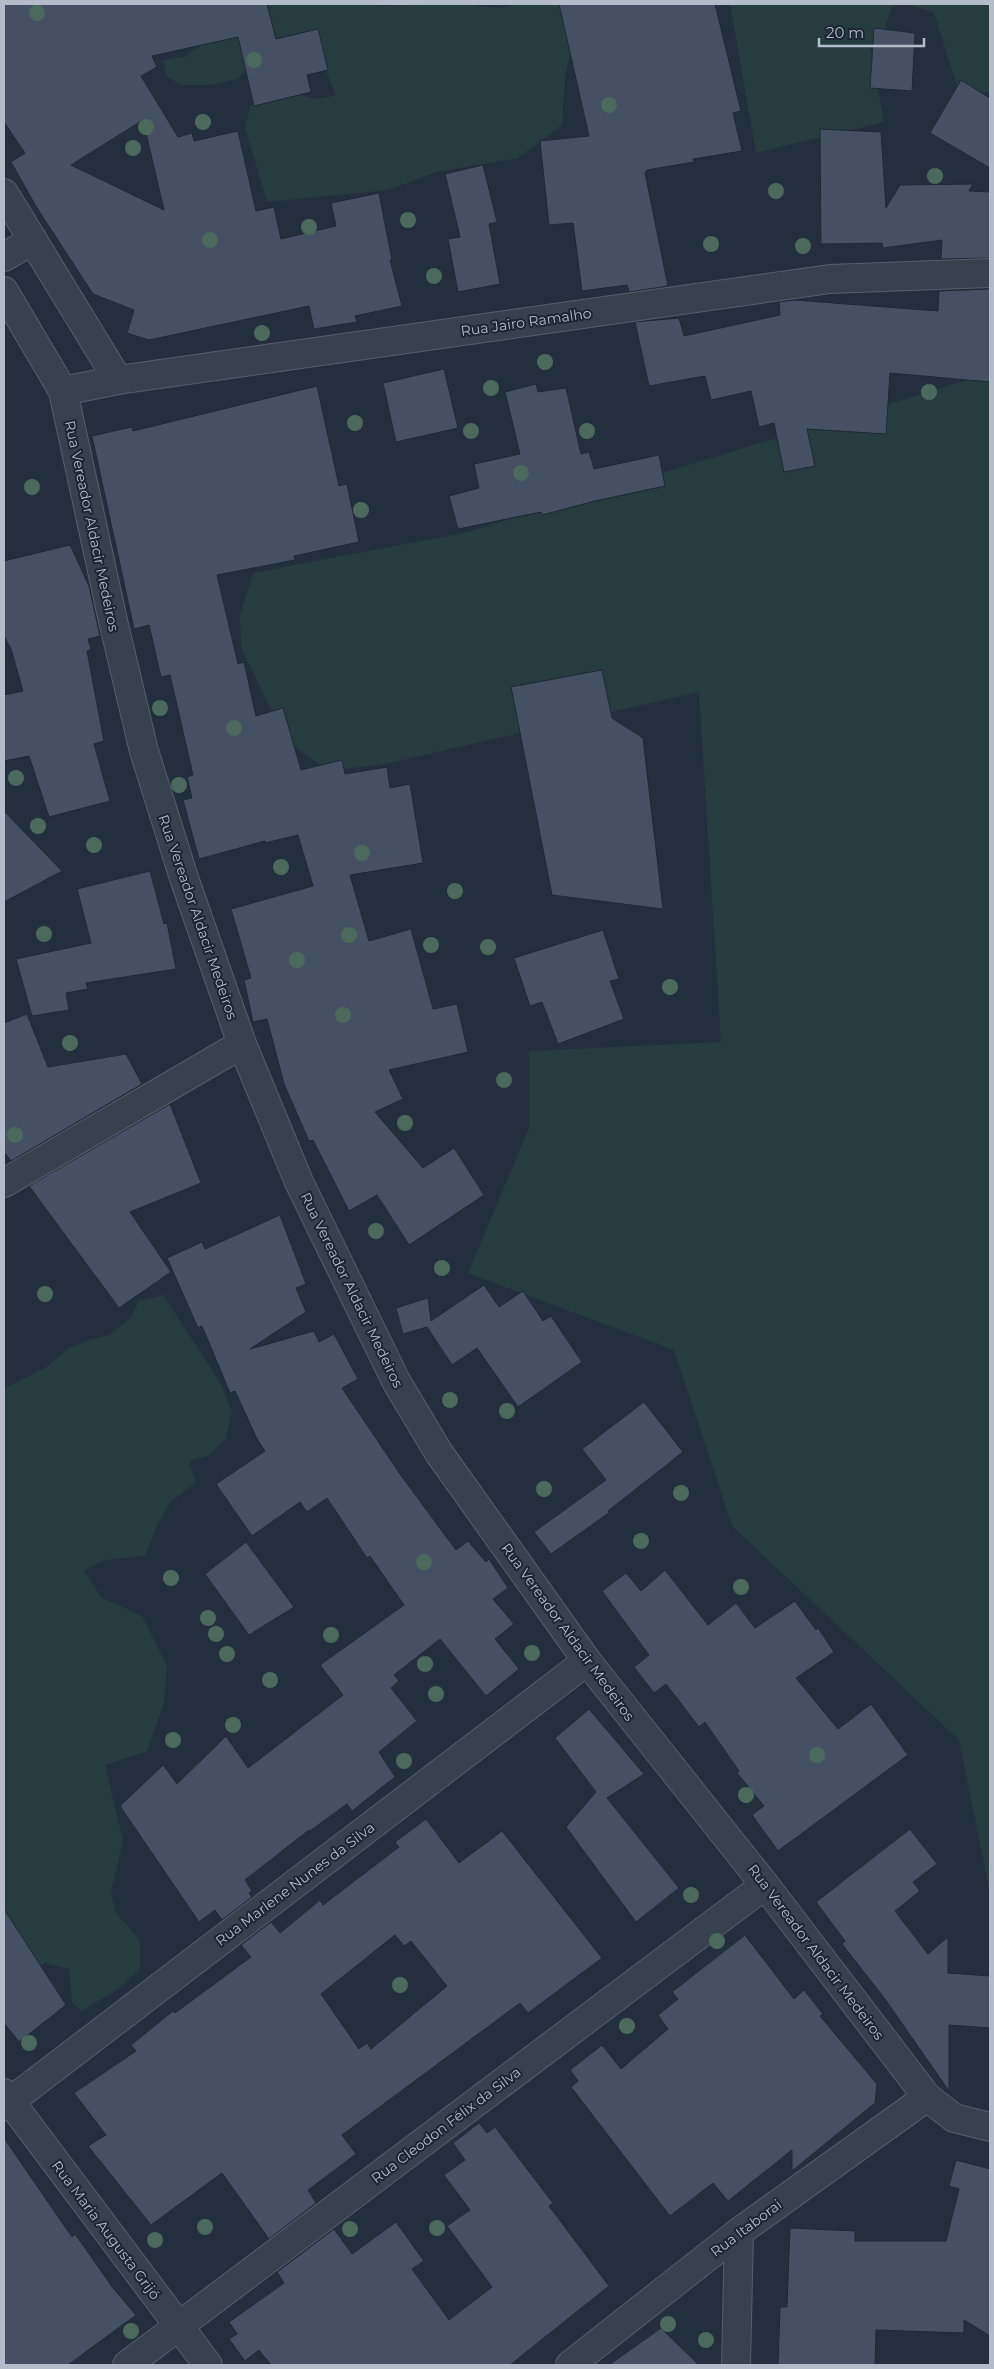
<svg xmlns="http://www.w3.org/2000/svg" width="994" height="2369" font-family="Montserrat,sans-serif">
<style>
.green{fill:#263c3f}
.building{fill:#455162;stroke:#1f2835;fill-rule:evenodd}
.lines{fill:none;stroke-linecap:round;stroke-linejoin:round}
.minor-casing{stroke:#565f6c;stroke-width:30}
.minor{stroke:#38414e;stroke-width:28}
.tree{fill:#4b6a5d}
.labels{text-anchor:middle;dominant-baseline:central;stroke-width:4;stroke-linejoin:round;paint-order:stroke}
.street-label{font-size:14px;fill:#b4bcc9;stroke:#1d2633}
</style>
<rect width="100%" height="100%" fill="#242f3e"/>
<!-- green -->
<g class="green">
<polygon points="261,4 376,4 378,6 473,4 476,6 501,8 515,4 567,4 575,37 565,76 562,125 518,158 437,172 388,190 267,202 245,128 250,106 296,94 319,99 336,95 325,69 273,46 237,79 211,85 181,85 167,77 163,60 184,57 217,34 217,25"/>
<polygon points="730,4 893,4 885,27 870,48 884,122 756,153"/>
<polygon points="907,4 990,4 990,92 960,96 934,13"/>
<polygon points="990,373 990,1894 959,1740 732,1526 674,1350 468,1273 529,1128 529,1051 721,1042 699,692 385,764 328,771 286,740 241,648 240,615 253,573 468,532"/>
<polygon points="163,1295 221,1384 232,1412 225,1440 208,1456 189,1461 196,1483 171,1501 157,1526 145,1556 105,1560 84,1570 101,1597 142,1616 167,1666 164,1703 147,1751 105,1765 123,1841 111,1891 116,1913 140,1940 140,1969 118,1989 82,2011 72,2002 69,1969 45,1963 22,1973 4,1992 4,1389 48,1366 69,1348 89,1340 109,1335 130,1318 139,1301"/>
</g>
<!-- building -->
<g class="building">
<path d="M 4,4 L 267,4 L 276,39 L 318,29 L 328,70 L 307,75 L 311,92 L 254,106 L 238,37 L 152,56 L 157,67 L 141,76 L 178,137 L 192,133 L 194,141 L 238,131 L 256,211 L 274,207 L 281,239 L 336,226 L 331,203 L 379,193 L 392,260 L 390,260 L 402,306 L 355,316 L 357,322 L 314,329 L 309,306 L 149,340 L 127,333 L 134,310 L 93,294 L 37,208 L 11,162 L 25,153 L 4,122 ZM 143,120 L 164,210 L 71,165 Z"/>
<polygon points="559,4 715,4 741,111 733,113 742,151 693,159 694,162 647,170 645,173 668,286 629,292 627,285 582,291 573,223 549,225 540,141 589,136"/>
<polygon points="874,28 915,33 912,91 870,88"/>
<polygon points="961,80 990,98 990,168 930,133"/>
<polygon points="820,129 881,132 886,208 900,185 973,184 969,191 990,192 990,258 941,259 942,240 883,248 882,243 821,244"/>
<polygon points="483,165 497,222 489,224 500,284 458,292 448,239 460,237 445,174"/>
<polygon points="990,289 990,382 890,373 886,434 807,429 815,466 784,472 774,423 759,427 751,391 711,400 705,376 649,386 635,322 679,318 684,336 780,315 779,302 794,300 938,311 939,291"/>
<polygon points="444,369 458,428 396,442 383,383"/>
<polygon points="536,384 538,392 566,388 581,454 589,452 594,469 659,455 665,486 595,501 542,515 541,512 458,529 449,496 479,488 474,464 520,454 505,392"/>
<polygon points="317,386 339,486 347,484 359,542 294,556 295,560 217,575 238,664 244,662 256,716 283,708 301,770 342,760 345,774 387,767 390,788 410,784 423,863 350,875 369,941 411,929 433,1009 457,1004 468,1052 389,1070 403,1099 375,1112 423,1168 454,1148 484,1195 409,1245 377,1195 349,1211 313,1140 309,1141 284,1084 267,1019 253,1022 244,980 251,978 231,909 313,886 298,835 265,843 265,841 199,859 183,800 192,798 187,777 193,775 170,675 161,677 149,625 134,629 92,436 132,427 133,431"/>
<polygon points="70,545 89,586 100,636 88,639 91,649 87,651 104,741 94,744 110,801 49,817 29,756 4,761 4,695 23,691 11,649 4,636 4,561"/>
<polygon points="602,670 612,718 643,738 663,909 552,895 511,687"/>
<polygon points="4,811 62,871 4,902"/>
<polygon points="150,871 164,924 167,923 176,969 86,983 88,989 66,993 69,1010 32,1016 16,959 91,943 77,889"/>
<polygon points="603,930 619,979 610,981 624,1019 558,1044 542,1002 530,1006 514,958"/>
<polygon points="27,1014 48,1067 126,1054 142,1084 11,1161 4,1152 4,1023"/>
<polygon points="170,1104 201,1183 130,1212 171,1272 119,1308 29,1186"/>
<polygon points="280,1215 306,1284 296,1288 306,1312 250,1349 314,1331 319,1342 334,1334 358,1379 342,1388 400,1474 456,1550 468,1541 486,1562 489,1559 508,1588 493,1599 514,1624 495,1639 519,1669 486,1696 440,1639 394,1675 399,1681 391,1688 417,1721 379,1752 395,1777 352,1811 347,1804 310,1831 309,1830 245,1880 252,1891 249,1893 252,1897 222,1920 215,1910 199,1922 120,1806 163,1765 177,1784 226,1736 248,1768 343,1695 320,1665 404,1605 370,1556 367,1558 327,1498 307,1512 300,1502 252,1536 216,1484 265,1451 257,1439 235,1391 230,1393 202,1326 198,1328 167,1258 202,1242 205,1249"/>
<polygon points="484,1285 499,1307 523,1291 543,1321 551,1316 582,1362 518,1407 477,1348 452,1365 427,1327 403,1334 396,1308 428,1298 431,1321"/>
<polygon points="644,1402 683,1452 608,1511 610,1512 551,1554 534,1532 606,1480 582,1449"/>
<polygon points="246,1542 294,1607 249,1635 205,1574"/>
<polygon points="665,1570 708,1625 736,1603 755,1628 795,1601 816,1630 818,1628 834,1652 796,1678 838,1729 871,1704 908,1755 778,1851 752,1815 764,1806 737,1773 739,1771 705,1722 699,1727 666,1684 654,1693 634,1667 649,1655 602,1591 626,1573 641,1591"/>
<polygon points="589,1709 644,1774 607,1798 679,1888 636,1922 566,1827 596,1792 555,1738"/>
<path d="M 426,1819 L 459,1863 L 502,1831 L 602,1958 L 528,2013 L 520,2003 L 342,2135 L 356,2154 L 308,2190 L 316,2203 L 269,2239 L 222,2173 L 151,2225 L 88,2146 L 106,2135 L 74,2093 L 136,2051 L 131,2045 L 173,2011 L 175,2013 L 251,1957 L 241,1945 L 271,1922 L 280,1933 L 320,1900 L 323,1905 L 399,1847 L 395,1842 ZM 395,1935 L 404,1946 L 411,1941 L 447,1986 L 371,2049 L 367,2043 L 359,2049 L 321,1994 Z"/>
<polygon points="910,1829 937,1864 913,1882 920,1891 895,1911 928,1954 948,1937 948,1973 990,1976 990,2028 949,2025 949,2091 885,1999 842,1944 845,1941 816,1902"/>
<polygon points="4,1909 66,2005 19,2042 4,2023"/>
<polygon points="745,1935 794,1999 804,1990 823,2014 820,2016 877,2084 875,2103 792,2171 792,2150 728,2201 713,2183 670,2216 571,2087 578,2081 570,2070 602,2045 621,2069 668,2029 658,2015 678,1999 672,1992"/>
<polygon points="479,2123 487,2133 495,2127 543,2190 553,2203 549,2206 609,2286 510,2365 271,2365 259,2350 245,2361 229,2339 237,2334 229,2322 284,2283 277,2272 334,2229 352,2254 396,2222 424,2261 412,2269 449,2320 492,2287 447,2226 470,2210 444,2175 465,2160 453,2143"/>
<polygon points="4,2138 72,2237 75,2234 113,2288 136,2315 68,2365 4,2365"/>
<polygon points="956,2160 990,2169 990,2336 964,2320 964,2333 876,2330 875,2365 778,2365 780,2307 787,2307 790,2228 855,2231 855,2241 946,2241 959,2189 949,2186"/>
<polygon points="661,2328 699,2365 609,2365"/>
</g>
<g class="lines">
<!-- minor casing -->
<g class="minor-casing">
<g id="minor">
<polyline points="4,193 118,380"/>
<polyline points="4,257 33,240"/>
<polyline points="4,291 63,391 113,621 144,751 184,878 242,1044 299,1182 396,1381 439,1453 587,1661 765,1885 927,2097 954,2118 990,2127"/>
<polyline points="63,391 118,380 830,279 990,273"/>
<polyline points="4,1183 242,1044"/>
<polyline points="4,2093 208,2365"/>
<polyline points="4,2106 587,1661"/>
<polyline points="127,2365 765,1885"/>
<polyline points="570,2365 739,2232 927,2097"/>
<polyline points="736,2365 739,2232"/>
</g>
</g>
<!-- minor -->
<use href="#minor" class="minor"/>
</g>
<!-- trees -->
<g class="tree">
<circle cx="37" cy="13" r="8"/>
<circle cx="254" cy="60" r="8"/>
<circle cx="609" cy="105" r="8"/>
<circle cx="203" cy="122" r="8"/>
<circle cx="146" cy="127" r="8"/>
<circle cx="133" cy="148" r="8"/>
<circle cx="935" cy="176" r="8"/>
<circle cx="776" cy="191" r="8"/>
<circle cx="408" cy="220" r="8"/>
<circle cx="309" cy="227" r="8"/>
<circle cx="210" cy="240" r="8"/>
<circle cx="711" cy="244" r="8"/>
<circle cx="803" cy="246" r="8"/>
<circle cx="434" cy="276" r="8"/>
<circle cx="262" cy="333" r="8"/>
<circle cx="545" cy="362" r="8"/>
<circle cx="491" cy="388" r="8"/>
<circle cx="929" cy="392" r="8"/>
<circle cx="355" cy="423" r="8"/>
<circle cx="471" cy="431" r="8"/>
<circle cx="587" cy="431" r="8"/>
<circle cx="521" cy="473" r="8"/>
<circle cx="32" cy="487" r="8"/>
<circle cx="361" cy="510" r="8"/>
<circle cx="160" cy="708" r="8"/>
<circle cx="234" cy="728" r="8"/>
<circle cx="16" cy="778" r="8"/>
<circle cx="179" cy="785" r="8"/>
<circle cx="38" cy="826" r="8"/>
<circle cx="94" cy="845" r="8"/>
<circle cx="362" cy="853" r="8"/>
<circle cx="281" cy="867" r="8"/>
<circle cx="455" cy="891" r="8"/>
<circle cx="44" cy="934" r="8"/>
<circle cx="349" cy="935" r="8"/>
<circle cx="431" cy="945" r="8"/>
<circle cx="488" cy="947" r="8"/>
<circle cx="297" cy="960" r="8"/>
<circle cx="670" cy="987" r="8"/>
<circle cx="343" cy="1015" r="8"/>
<circle cx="70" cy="1043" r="8"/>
<circle cx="504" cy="1080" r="8"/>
<circle cx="405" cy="1123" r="8"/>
<circle cx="15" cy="1135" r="8"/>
<circle cx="376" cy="1231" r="8"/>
<circle cx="442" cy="1268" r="8"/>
<circle cx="45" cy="1294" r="8"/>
<circle cx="450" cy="1400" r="8"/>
<circle cx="507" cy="1411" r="8"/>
<circle cx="544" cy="1489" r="8"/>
<circle cx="681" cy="1493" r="8"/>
<circle cx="641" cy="1541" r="8"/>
<circle cx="424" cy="1562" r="8"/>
<circle cx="171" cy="1578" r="8"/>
<circle cx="741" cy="1587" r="8"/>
<circle cx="208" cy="1618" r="8"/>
<circle cx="216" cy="1634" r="8"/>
<circle cx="331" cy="1635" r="8"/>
<circle cx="532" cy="1653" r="8"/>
<circle cx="227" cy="1654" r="8"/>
<circle cx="425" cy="1664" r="8"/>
<circle cx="270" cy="1680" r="8"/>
<circle cx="436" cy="1694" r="8"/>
<circle cx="233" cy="1725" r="8"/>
<circle cx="173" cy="1740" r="8"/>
<circle cx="817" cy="1755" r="8"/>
<circle cx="404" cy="1761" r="8"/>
<circle cx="746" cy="1795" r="8"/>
<circle cx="691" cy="1895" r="8"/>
<circle cx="717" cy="1941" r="8"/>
<circle cx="400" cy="1985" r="8"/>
<circle cx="627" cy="2026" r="8"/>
<circle cx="29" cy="2043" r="8"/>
<circle cx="205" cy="2227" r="8"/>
<circle cx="437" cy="2228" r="8"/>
<circle cx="350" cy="2229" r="8"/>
<circle cx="155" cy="2240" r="8"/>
<circle cx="668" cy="2324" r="8"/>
<circle cx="131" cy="2331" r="8"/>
<circle cx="706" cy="2340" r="8"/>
</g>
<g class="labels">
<!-- street labels -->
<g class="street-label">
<text transform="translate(526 322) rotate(-8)">Rua Jairo Ramalho</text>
<text transform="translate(92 526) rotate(78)">Rua Vereador Aldacir Medeiros</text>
<text transform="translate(198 917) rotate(71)">Rua Vereador Aldacir Medeiros</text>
<text transform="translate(352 1290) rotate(64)">Rua Vereador Aldacir Medeiros</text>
<text transform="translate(568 1632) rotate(54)">Rua Vereador Aldacir Medeiros</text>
<text transform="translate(295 1884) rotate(-37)">Rua Marlene Nunes da Silva</text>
<text transform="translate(816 1952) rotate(53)">Rua Vereador Aldacir Medeiros</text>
<text transform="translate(446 2125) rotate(-37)">Rua Cleodon Félix da Silva</text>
<text transform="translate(746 2228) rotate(-37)">Rua Itaborai</text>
<text transform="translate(106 2230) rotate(53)">Rua Maria Augusta Grijó</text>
</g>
</g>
<!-- border -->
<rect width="994" height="2369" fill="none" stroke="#b4bcc9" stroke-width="10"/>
<!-- scale -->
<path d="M819 38v8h105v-8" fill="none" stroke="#b4bcc9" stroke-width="2.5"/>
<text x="826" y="38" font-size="15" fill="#b4bcc9" stroke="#1d2633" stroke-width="4" paint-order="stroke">20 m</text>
</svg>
